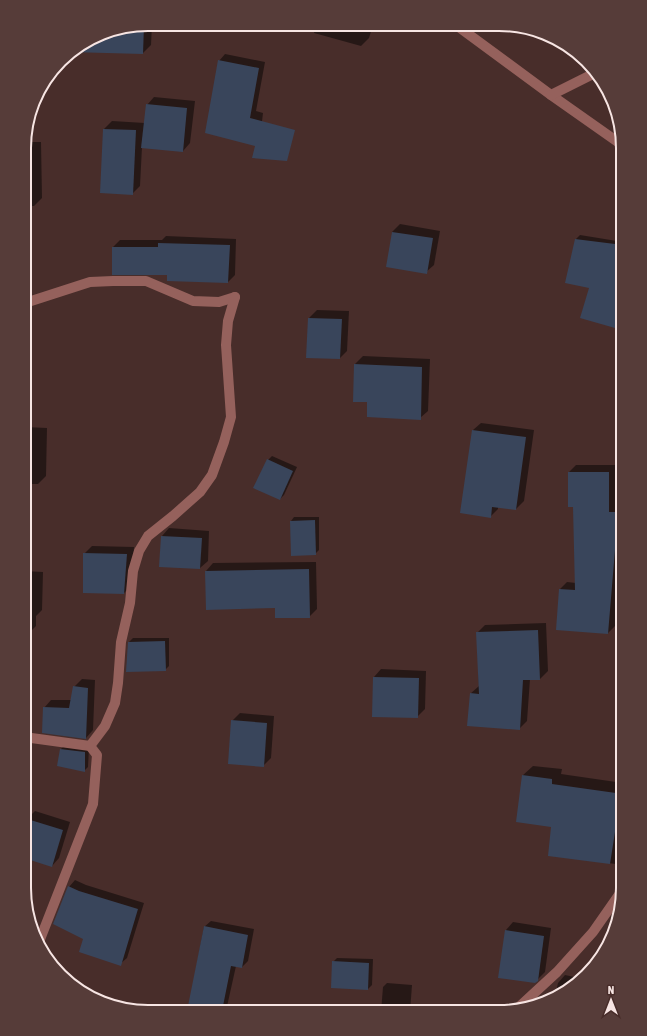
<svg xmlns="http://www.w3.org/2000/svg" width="647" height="1036" font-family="'Asap Condensed',sans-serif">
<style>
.shadow{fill:#0007}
.building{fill:#39455b}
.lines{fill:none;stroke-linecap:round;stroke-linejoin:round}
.minor{stroke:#95615c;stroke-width:10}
.rim{fill:none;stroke:#f7e5e3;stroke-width:2}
</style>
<rect width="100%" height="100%" fill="#482d2a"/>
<!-- shadow -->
<g class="shadow">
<polygon points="148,24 152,24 151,45 143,53 105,33"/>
<polygon points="316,25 373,25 369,38 361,46 314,33"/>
<polygon points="225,54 265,62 256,111 263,113 260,138 219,61"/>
<polygon points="154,97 195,101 190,143 183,151 142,147 140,186 132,194 104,129 112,121 145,123 147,105"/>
<polygon points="25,142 41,142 42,198 34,206 25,206"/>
<polygon points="400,224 440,231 434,265 426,272 392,232"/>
<polygon points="580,235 623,242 623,329 581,317 590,287 576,239"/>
<polygon points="166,236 236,239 235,275 228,282 168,274 113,274 113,247 120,240 162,240"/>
<polygon points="317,310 349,311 347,351 340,358 307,357 309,318"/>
<polygon points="363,356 430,359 428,411 420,418 368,401 355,364"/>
<polygon points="481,423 534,430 524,501 516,509 498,506 498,509 490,517 473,430"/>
<polygon points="25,427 47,428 46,476 38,484 25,484"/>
<polygon points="272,456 297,467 284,495 280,499 268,460"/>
<polygon points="576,465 616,465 616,506 623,505 623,549 621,549 615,626 608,633 560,589 567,582 576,583 574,506 569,472"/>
<polygon points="294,517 319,517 319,550 315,554 291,521"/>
<polygon points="169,528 209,531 208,561 200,568 162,536"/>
<polygon points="92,546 134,547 132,585 124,593 84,554"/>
<polygon points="316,562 317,609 309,617 276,607 206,571 213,563"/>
<polygon points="24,571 43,572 42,610 36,616 36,626 28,634 24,634"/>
<polygon points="546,623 548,671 540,679 530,679 527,721 519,729 470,694 479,686 477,633 485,625"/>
<polygon points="133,638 169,638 169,666 165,670 129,642"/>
<polygon points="381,669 426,671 425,709 417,717 374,677"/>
<polygon points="82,679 95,680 93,730 86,738 44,708 51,700 71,700 74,687"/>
<polygon points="240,713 274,716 271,758 263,766 232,721"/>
<polygon points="65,745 89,748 88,767 84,771 58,765 61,749"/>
<polygon points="533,766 562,769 561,774 623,783 623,865 549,855 553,826 522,776"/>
<polygon points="24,786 26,787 24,800"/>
<polygon points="35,811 70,822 59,858 52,866 24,829 27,819"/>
<polygon points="75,880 86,885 144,903 127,958 120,964 84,939 69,887"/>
<polygon points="211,921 254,929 248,961 242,967 236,966 226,1011 188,1011 204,927"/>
<polygon points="513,922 551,928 545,972 535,982 506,930"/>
<polygon points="337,958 373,959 372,985 368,989 333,962"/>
<polygon points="565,975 579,978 555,996 558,983"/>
<polygon points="387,983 412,985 410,1012 381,1012 383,987"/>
</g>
<!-- building -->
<g class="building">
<polygon points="144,25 143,54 70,52 101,33"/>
<polygon points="218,60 259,68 250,118 295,130 287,161 252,158 255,146 205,133"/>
<polygon points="146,104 187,108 183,152 141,148"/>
<polygon points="103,129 136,130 133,195 100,193"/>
<polygon points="392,232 433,238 427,274 386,267"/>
<polygon points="575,239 623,245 623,300 615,328 580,318 589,288 565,283"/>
<polygon points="158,243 230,245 228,283 167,281 167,275 112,275 112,247 158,247"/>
<polygon points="308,318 342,319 340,359 306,358"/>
<polygon points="354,364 422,367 421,420 367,417 367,402 353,402"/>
<polygon points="472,430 526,437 516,510 492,507 491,518 460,513"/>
<polygon points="267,459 293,471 280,500 253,488"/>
<polygon points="568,472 609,472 609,512 623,512 623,550 615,550 608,634 556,630 559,589 575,590 573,507 568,507"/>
<polygon points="315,520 316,555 291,556 290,521"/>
<polygon points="161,536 202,538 200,569 159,567"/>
<polygon points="83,553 127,554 124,594 83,593"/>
<polygon points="309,569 310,618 275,618 275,608 206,610 205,571"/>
<polygon points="538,630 540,680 523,680 520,730 467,726 470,693 479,694 476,632"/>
<polygon points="165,641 166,671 126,672 128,642"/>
<polygon points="373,677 419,678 418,718 372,717"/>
<polygon points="73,686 88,688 86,739 42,733 43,707 69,708"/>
<polygon points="231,720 267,723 264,767 228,764"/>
<polygon points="60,749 85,752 85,772 57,766"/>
<polygon points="522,775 552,779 552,784 623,794 623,833 615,832 610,864 548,856 551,827 516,822"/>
<polygon points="24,818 63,830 52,867 24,858"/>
<polygon points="68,886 79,891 138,909 121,966 79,952 83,939 53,924"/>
<polygon points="204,926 248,935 242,968 231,966 222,1011 187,1011"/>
<polygon points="505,930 544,936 538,981 535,983 498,978"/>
<polygon points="332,961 369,963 368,990 331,988"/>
</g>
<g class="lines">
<!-- minor -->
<g class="minor">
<polyline points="456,25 551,95 622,145"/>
<polyline points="551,95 593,74"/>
<polyline points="25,303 90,282 113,281 146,281 193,301 219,302 235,297"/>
<polyline points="24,737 90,746 97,755 93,804 39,942"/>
<polyline points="90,746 105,726 115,703 118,683 121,642 130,603 133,571 139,551 148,536 173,516 200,492 212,475 224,442 231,417 226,345 228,321 235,297"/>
<polyline points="518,1008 557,972 593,932 623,889"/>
</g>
</g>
<!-- crop -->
<path d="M0 0H647V1036H0ZM148 31H499A117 117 0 0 1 616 148V888A117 117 0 0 1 499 1005H148A117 117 0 0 1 31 888V148A117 117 0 0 1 148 31Z" fill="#563c39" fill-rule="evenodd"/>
<path class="rim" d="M148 31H499A117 117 0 0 1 616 148V888A117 117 0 0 1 499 1005H148A117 117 0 0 1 31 888V148A117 117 0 0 1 148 31Z"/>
<!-- north arrow -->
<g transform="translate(611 1000)" stroke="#482d2a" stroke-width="3" paint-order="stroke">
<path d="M0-3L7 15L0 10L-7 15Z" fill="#f7e5e3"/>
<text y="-6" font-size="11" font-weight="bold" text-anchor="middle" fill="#f7e5e3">N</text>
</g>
</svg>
